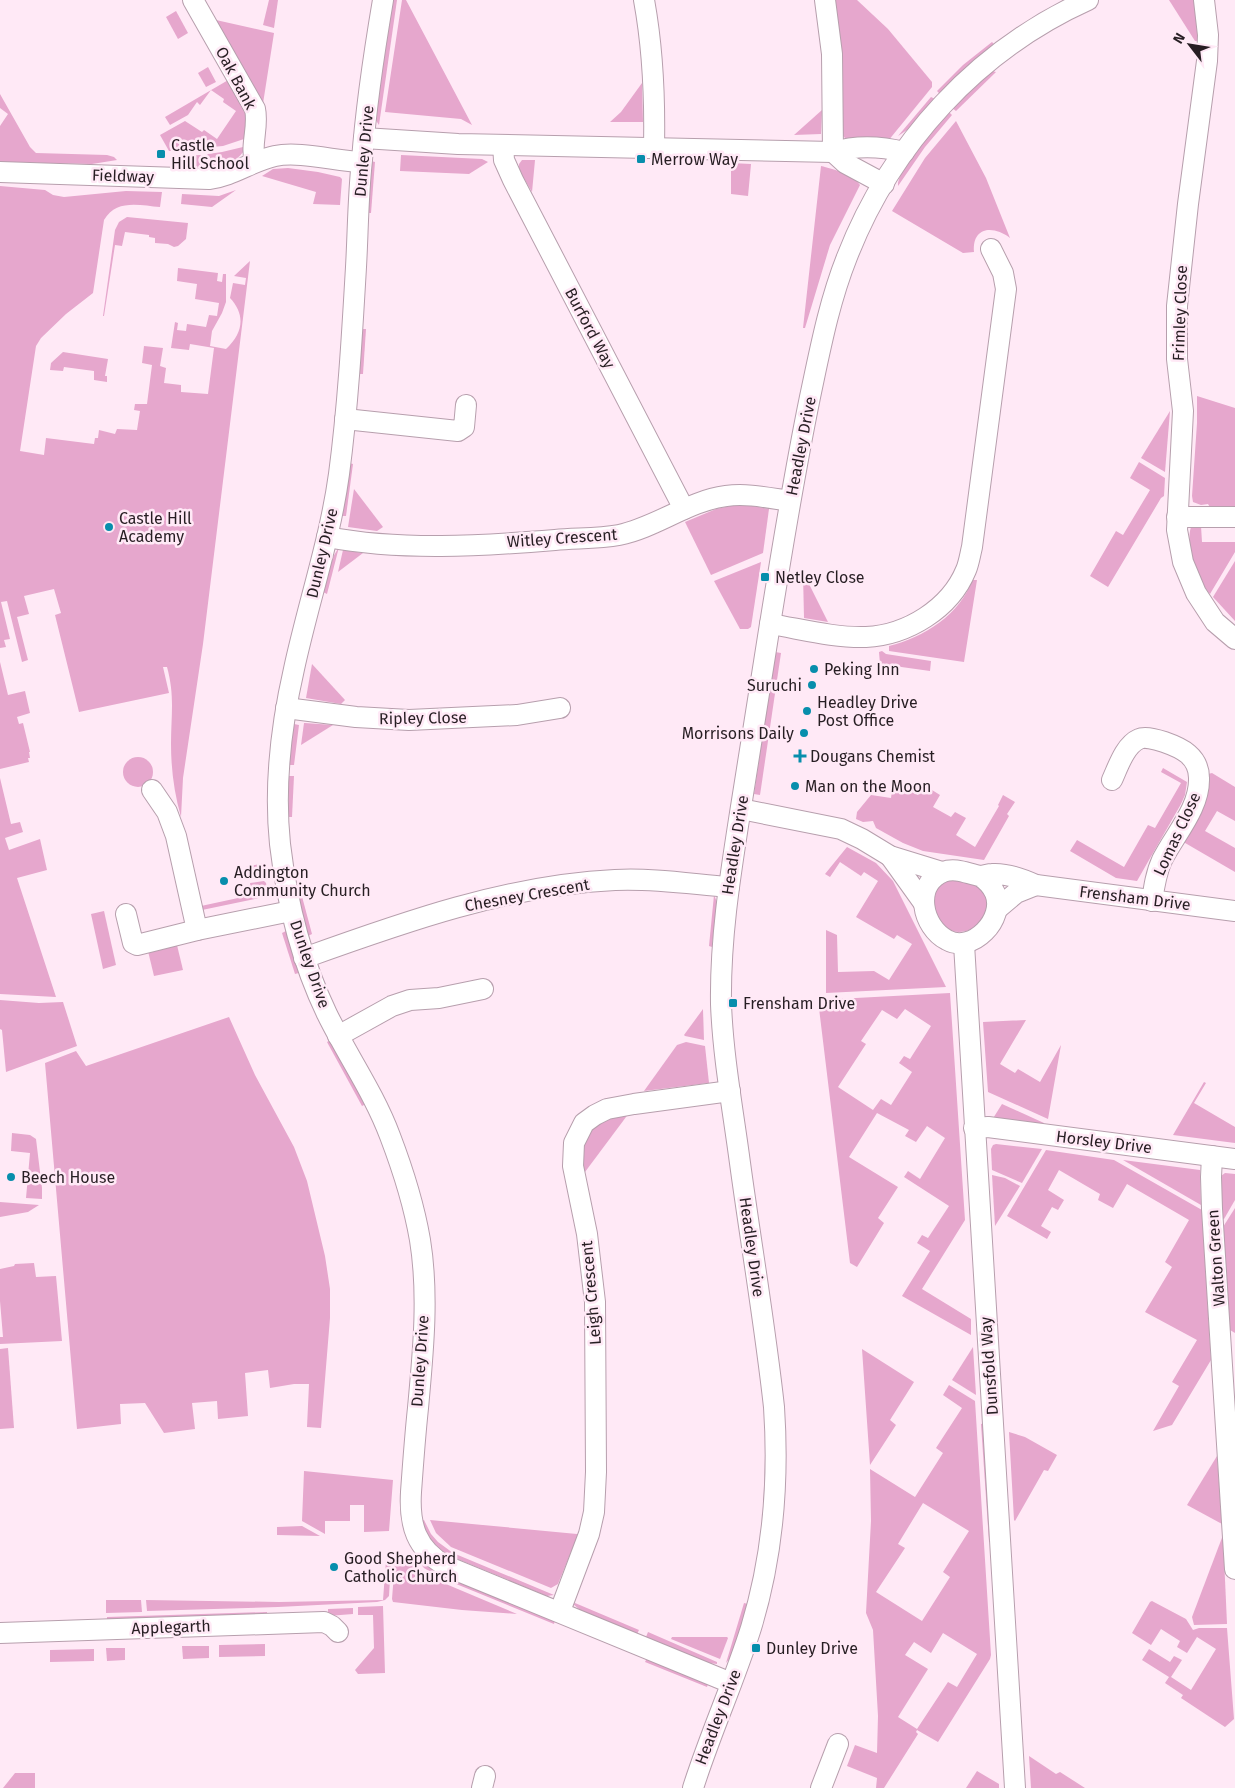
<svg xmlns="http://www.w3.org/2000/svg" width="1235" height="1788" font-family="'Fira Sans',sans-serif">
<style>
.green{fill:#e6a7cd;fill-rule:evenodd}
.lines{fill:none;stroke-linecap:round;stroke-linejoin:round}
.minor-casing{stroke:#b79fad;stroke-width:22}
.minor{stroke:#fff;stroke-width:20}
.poi-dot{fill:#078eac;stroke:#ffe9f6;stroke-width:2}
.labels{text-anchor:middle;dominant-baseline:central;stroke-width:5;stroke-linejoin:round;paint-order:stroke}
.street-label{font-size:16px;fill:#271e23;stroke:#ffe9f6}
.poi-label{font-size:16px;fill:#271e23;stroke:#ffe9f6;text-anchor:start}
</style>
<rect width="100%" height="100%" fill="#ffe9f6"/>
<!-- green -->
<g class="green">
<polygon points="269,0 278,0 274,28 263,25"/>
<polygon points="393,0 397,0 379,125 375,119"/>
<polygon points="402,0 406,0 472,125 461,119 385,112"/>
<polygon points="831,0 857,0 888,29 932,82 932,87 888,141 846,139 842,135"/>
<polygon points="1169,0 1194,0 1198,41 1195,41"/>
<polygon points="176,11 188,33 178,39 166,17"/>
<polygon points="216,20 274,33 262,110"/>
<polygon points="992,42 995,45 966,68 940,94 937,91 963,65"/>
<polygon points="208,67 216,82 206,87 198,73"/>
<polygon points="992,71 996,72 956,111 952,108"/>
<polygon points="230,79 246,107 247,138 223,146 169,151 160,135 185,121 202,132 204,130 217,139 236,111 223,102 224,99 211,90 200,105 197,102 188,115 170,125 165,117"/>
<polygon points="642,83 643,122 610,122 621,112"/>
<polygon points="0,94 30,147 36,153 107,155 114,157 117,160 92,164 0,162 0,126 8,114 0,108"/>
<polygon points="931,97 935,99 907,130 898,136"/>
<polygon points="822,110 821,134 794,135"/>
<path d="M 949,112 L 952,115 L 925,147 L 898,186 C 896,170 937,126 949,112 Z"/>
<path d="M 956,121 L 986,178 L 1010,238 C 993,225 972,227 974,252 L 963,253 L 892,211 L 925,158 Z"/>
<path d="M 243,147 L 244,151 C 234,164 222,168 207,168 L 206,156 L 208,154 L 222,152 Z"/>
<polygon points="200,155 202,156 202,169 173,162 171,157"/>
<polygon points="401,155 482,159 488,162 469,174 400,171"/>
<polygon points="522,160 535,160 532,192 519,170 519,164"/>
<polygon points="371,161 375,162 371,213 368,213"/>
<polygon points="731,163 751,164 748,196 731,194"/>
<path d="M 821,166 C 833,169 853,174 860,185 L 830,245 L 805,328 L 803,328 Z"/>
<polygon points="288,168 318,172 340,177 342,179 340,205 313,204 316,192 262,176 273,169"/>
<path d="M 0,186 L 45,190 L 53,195 L 64,197 L 126,191 L 162,192 L 160,207 C 139,205 116,199 104,220 L 93,293 L 66,314 L 41,338 L 36,346 L 20,451 L 44,455 L 46,438 L 94,444 L 95,438 L 98,438 L 99,430 L 115,434 L 117,429 L 137,430 L 140,411 L 134,410 L 135,404 L 147,404 L 152,365 L 142,363 L 144,346 L 163,348 L 160,366 L 166,368 L 164,383 L 181,385 L 181,392 L 208,394 L 214,348 L 190,344 L 189,350 L 171,348 L 175,322 L 178,323 L 177,330 L 186,331 L 187,324 L 206,327 L 209,315 L 217,316 L 219,303 L 195,299 L 197,284 L 177,281 L 178,268 L 218,273 L 217,281 L 222,282 L 223,274 L 226,274 L 226,302 L 222,313 L 212,331 L 210,346 L 226,349 C 243,333 246,315 230,298 L 233,283 L 245,285 L 246,278 L 234,276 L 250,261 L 203,644 L 183,778 L 181,817 C 174,793 171,768 171,744 C 171,715 175,696 167,667 L 163,667 L 169,693 L 79,712 L 55,615 L 61,613 L 54,589 L 24,596 L 29,614 L 17,617 L 28,660 L 22,662 L 7,601 L 1,602 L 10,639 L 4,640 L 6,647 L 0,648 Z"/>
<polygon points="236,190 212,207 181,204 182,194 219,196"/>
<polygon points="127,217 188,223 186,239 178,246 174,247 168,244 155,243 155,238 149,237 149,235 125,232 122,246 115,245 104,316 103,316 115,230 119,222"/>
<polygon points="362,329 366,329 363,374 359,374"/>
<polygon points="63,352 108,359 105,376 107,376 107,382 94,380 94,371 64,367 63,371 50,370 51,363"/>
<polygon points="1197,396 1235,408 1235,510 1211,509 1208,504 1201,505 1193,502 1192,496 1197,423"/>
<polygon points="1170,411 1165,472 1141,458"/>
<polygon points="1139,462 1165,478 1164,496 1161,498 1108,587 1090,576 1116,531 1123,535 1150,490 1130,478"/>
<polygon points="349,463 353,464 346,516 341,516"/>
<polygon points="354,489 383,527 377,531 348,527"/>
<polygon points="735,505 748,505 769,509 763,553 711,575 685,522 716,509"/>
<path d="M 1201,526 L 1202,542 L 1235,542 L 1235,552 L 1210,594 C 1198,581 1185,544 1191,527 Z"/>
<polygon points="339,547 327,594 323,592 333,557"/>
<polygon points="343,550 363,553 338,572"/>
<polygon points="1235,561 1235,621 1213,597"/>
<polygon points="761,562 751,627 748,629 740,629 714,581"/>
<polygon points="803,574 805,576 828,622 804,618"/>
<path d="M 972,580 L 977,580 L 964,662 L 889,651 L 889,646 C 923,638 961,614 972,580 Z"/>
<polygon points="882,651 886,654 931,661 930,671 880,664 879,652"/>
<polygon points="775,652 781,653 760,795 754,794"/>
<polygon points="0,662 8,695 25,691 30,713 17,717 19,724 23,723 30,752 29,752 30,758 28,758 29,762 0,769"/>
<polygon points="312,664 345,700 341,704 306,698"/>
<polygon points="304,723 305,723 333,725 301,745"/>
<polygon points="294,724 299,725 294,765 289,765"/>
<circle cx="138" cy="772" r="15"/>
<polygon points="1163,768 1187,782 1185,795 1181,804 1137,881 1116,878 1070,851 1077,840 1124,867 1148,825 1155,828 1181,783 1161,772"/>
<polygon points="1212,773 1235,787 1235,821 1217,811 1205,831 1235,848 1235,872 1180,840 1204,775"/>
<polygon points="289,776 294,776 292,817 288,817"/>
<polygon points="0,778 11,824 20,822 23,832 5,838 9,850 40,839 47,870 17,878 56,997 0,994"/>
<polygon points="924,785 940,795 933,807 951,817 955,812 966,818 956,835 975,847 999,806 998,805 1003,795 1015,802 1007,814 1009,816 984,860 923,851 903,843 876,828 873,821 863,822 856,819 857,812 871,795 891,798 892,790 904,792 907,788 918,795"/>
<polygon points="847,847 876,863 893,881 946,987 826,993 826,930 837,935 838,972 874,971 889,980 912,944 897,935 894,939 856,917 878,881 864,872 861,876 840,862 830,877 825,874"/>
<polygon points="264,863 265,872 263,875 249,878 246,867"/>
<path d="M 950,877 L 979,882 L 990,901 C 982,924 972,937 946,930 L 933,911 L 934,889 Z"/>
<polygon points="264,881 266,883 268,892 263,892 264,897 202,910 201,906 252,895 250,883"/>
<polygon points="300,889 312,934 308,936 296,890"/>
<polygon points="714,895 717,902 712,947 709,946"/>
<polygon points="104,911 116,965 103,969 91,914"/>
<polygon points="286,931 299,973 295,974 282,933"/>
<polygon points="176,941 183,970 154,976 147,947"/>
<path d="M 950,993 L 965,1220 L 922,1289 L 971,1319 L 971,1335 L 902,1296 L 930,1251 L 917,1243 L 922,1235 L 928,1238 L 949,1206 L 904,1177 L 908,1171 L 920,1179 L 945,1138 L 927,1126 L 916,1142 L 905,1136 L 909,1130 L 877,1113 L 849,1157 L 898,1187 L 878,1218 L 884,1223 L 857,1267 L 850,1263 L 818,1000 ZM 905,1009 L 931,1026 L 910,1059 L 904,1056 L 899,1063 L 912,1072 L 891,1105 L 881,1099 L 873,1110 L 838,1087 L 866,1044 L 861,1041 L 882,1010 L 897,1019 Z"/>
<polygon points="0,1000 39,1003 63,1002 77,1046 6,1072 2,1030 0,1029"/>
<polygon points="703,1009 704,1040 685,1036 684,1035"/>
<polygon points="229,1017 255,1075 294,1147 307,1181 325,1256 330,1289 330,1318 321,1428 307,1427 309,1384 294,1384 270,1388 268,1370 245,1373 248,1416 218,1419 217,1401 192,1403 195,1429 164,1433 145,1403 120,1404 121,1424 77,1429 45,1063 76,1051 86,1066"/>
<polygon points="1026,1020 1000,1064 1015,1073 1018,1069 1040,1082 1061,1045 1048,1119 988,1092 983,1022"/>
<polygon points="331,1040 366,1104 362,1106 327,1042"/>
<polygon points="686,1042 705,1046 709,1083 644,1091 677,1045"/>
<polygon points="1204,1082 1206,1083 1194,1103 1235,1127 1235,1143 1173,1135"/>
<polygon points="1002,1104 1044,1123 1043,1126 992,1120"/>
<polygon points="629,1113 582,1176 579,1162 585,1136 602,1120"/>
<polygon points="12,1133 30,1135 36,1139 42,1188 42,1199 26,1198 30,1153 11,1151"/>
<polygon points="996,1144 1042,1149 1022,1183 992,1170 991,1149 993,1145"/>
<polygon points="1046,1150 1114,1160 1202,1210 1211,1360 1172,1425 1153,1431 1179,1386 1172,1382 1197,1340 1145,1312 1172,1267 1165,1262 1189,1220 1127,1184 1113,1208 1098,1200 1100,1194 1059,1170 1048,1190 1064,1200 1058,1210 1052,1207 1041,1226 1051,1232 1047,1239 1007,1216"/>
<polygon points="1123,1160 1200,1170 1201,1205"/>
<polygon points="1225,1173 1235,1174 1235,1200 1224,1219 1222,1218 1221,1176"/>
<polygon points="992,1175 1005,1178 1020,1186 995,1226"/>
<polygon points="0,1202 39,1205 28,1212 0,1217"/>
<polygon points="1235,1208 1235,1333 1230,1330 1223,1227"/>
<polygon points="34,1263 36,1277 56,1276 62,1341 0,1344 0,1337 3,1337 0,1301 0,1269 14,1266 15,1264"/>
<polygon points="973,1347 976,1395 952,1380"/>
<polygon points="8,1348 14,1428 0,1429 0,1349"/>
<polygon points="862,1349 914,1382 890,1420 896,1425 870,1465"/>
<path d="M 949,1385 L 975,1401 L 991,1655 L 990,1659 L 938,1742 L 917,1730 L 916,1732 L 918,1734 L 884,1788 L 876,1788 L 877,1778 L 847,1766 L 855,1745 L 877,1753 L 878,1716 L 873,1630 L 866,1613 L 871,1521 L 870,1469 L 915,1497 L 943,1453 L 936,1448 L 962,1408 L 943,1395 ZM 923,1503 L 969,1531 L 943,1572 L 950,1577 L 922,1621 L 876,1592 L 905,1548 L 898,1544 ZM 943,1633 L 977,1654 L 957,1687 L 948,1682 L 917,1729 L 898,1717 L 928,1669 L 905,1655 L 914,1642 L 931,1653 Z"/>
<polygon points="985,1423 992,1542 989,1542 981,1424"/>
<polygon points="1009,1432 1025,1437 1057,1455 1048,1471 1044,1470 1015,1521 1014,1520"/>
<polygon points="1217,1456 1222,1524 1187,1505"/>
<polygon points="304,1471 393,1480 389,1531 364,1532 364,1505 350,1505 350,1521 325,1521 325,1534 302,1521"/>
<polygon points="424,1520 431,1534 438,1542 453,1553 554,1595 547,1596 443,1553 428,1537 420,1521"/>
<polygon points="430,1520 577,1534 578,1535 558,1584 551,1588 451,1547 436,1533"/>
<polygon points="302,1526 320,1536 277,1535 277,1527"/>
<polygon points="1223,1535 1227,1624 1194,1625 1192,1617"/>
<polygon points="414,1556 420,1558 555,1620 554,1624 439,1577 424,1568"/>
<polygon points="410,1557 422,1571 434,1579 517,1614 462,1610 393,1602 392,1599 395,1560"/>
<polygon points="386,1560 391,1561 389,1596 385,1600 377,1602 278,1607 147,1611 146,1600 279,1602 383,1600"/>
<polygon points="106,1600 141,1600 142,1612 106,1613"/>
<polygon points="1152,1601 1186,1619 1193,1630 1199,1628 1227,1628 1234,1719 1225,1727 1181,1698 1183,1695 1165,1683 1169,1677 1142,1660 1149,1649 1170,1662 1174,1656 1182,1660 1171,1677 1191,1690 1216,1649 1197,1637 1187,1653 1177,1647 1180,1641 1161,1629 1151,1645 1132,1633 1150,1602"/>
<polygon points="575,1603 639,1630 637,1634 580,1610 573,1604"/>
<path d="M 744,1603 L 748,1604 C 743,1620 737,1653 726,1663 Z"/>
<polygon points="383,1606 385,1673 358,1674 355,1670 374,1648 373,1615 358,1615 358,1607"/>
<polygon points="353,1608 353,1614 328,1616 328,1609"/>
<polygon points="267,1612 267,1617 107,1622 107,1617"/>
<polygon points="648,1632 717,1662 717,1664 708,1663 646,1637"/>
<polygon points="672,1637 727,1637 728,1638 720,1659 671,1639"/>
<polygon points="265,1644 265,1656 219,1657 219,1645"/>
<polygon points="182,1646 209,1646 209,1658 183,1659"/>
<polygon points="106,1648 125,1648 125,1660 107,1661"/>
<polygon points="94,1649 94,1661 50,1662 50,1650"/>
<polygon points="647,1658 702,1681 708,1684 707,1687 645,1662"/>
<polygon points="1029,1756 1056,1774 1060,1772 1085,1788 1031,1788"/>
<polygon points="977,1771 999,1784 999,1788 966,1788"/>
<polygon points="15,1773 35,1773 35,1788 3,1788"/>
</g>
<g class="lines">
<!-- minor casing -->
<g class="minor-casing">
<g id="minor">
<path d="M 193,0 L 255,109 C 259,127 250,145 255,162"/>
<path d="M 383,0 C 374,53 366,106 362,160 C 358,196 358,232 356,267 C 352,336 348,406 339,474 C 330,540 308,604 294,669 C 281,726 274,786 280,844 C 287,903 301,960 327,1014 C 347,1055 374,1093 390,1136 C 403,1170 414,1205 420,1240 C 429,1295 423,1353 418,1408 C 415,1436 413,1464 411,1492 C 409,1525 416,1549 446,1566 L 731,1683"/>
<path d="M 644,0 C 653,49 655,98 654,147"/>
<polyline points="825,0 832,54 833,152"/>
<polyline points="1204,0 1208,35 1207,61 1188,204 1177,306 1177,359 1183,411 1177,530 1183,562 1196,593 1215,622 1235,639"/>
<path d="M 364,138 L 458,144 L 833,152 C 857,145 880,146 904,152"/>
<polyline points="503,145 504,160 513,180 684,509"/>
<polyline points="833,152 845,163 884,184"/>
<path d="M 0,172 L 209,179 C 233,176 252,161 275,156 C 299,151 336,161 361,162"/>
<polyline points="345,419 458,431 464,427 466,405"/>
<polyline points="1177,517 1235,517"/>
<path d="M 327,537 C 402,551 480,546 555,540 C 576,538 598,539 619,535 C 657,527 688,501 726,496 C 747,493 769,498 790,501"/>
<path d="M 770,624 C 801,629 834,638 866,637 C 907,635 950,609 966,570 C 969,563 970,555 972,547 L 1006,289 L 1003,273 L 991,249"/>
<polyline points="286,708 356,717 409,720 517,715 560,708"/>
<path d="M 1112,780 C 1118,767 1125,745 1139,739 C 1149,734 1180,747 1188,754 C 1195,760 1199,769 1199,778 C 1200,808 1175,834 1162,860 C 1156,873 1154,887 1152,901"/>
<polyline points="152,790 167,812 176,836 197,930"/>
<polyline points="741,809 841,829 862,839 890,856 942,872"/>
<polyline points="890,856 923,902"/>
<path d="M 980,876 C 986,880 992,886 995,893 C 1006,919 972,954 947,940 C 922,927 913,885 943,872 C 956,867 968,874 980,876 C 984,876 988,874 992,874 C 1006,873 1023,879 1036,885 L 1235,911"/>
<polyline points="997,909 1016,893 1036,885"/>
<polyline points="126,914 133,943 137,945 197,930 291,911"/>
<polyline points="964,944 1015,1788"/>
<path d="M 304,958 C 404,922 508,885 615,880 C 653,878 691,884 729,887"/>
<polyline points="338,1036 392,1006 410,1000 439,998 483,989"/>
<polyline points="974,1128 988,1127 1235,1159"/>
<polyline points="1212,1156 1211,1177 1212,1209 1235,1569"/>
<polyline points="560,1611 589,1534 594,1512 596,1472 595,1302 587,1234 573,1166 574,1143 584,1123 595,1115 607,1109 634,1104 730,1091"/>
<polyline points="0,1633 324,1622 332,1626 338,1632"/>
<polyline points="482,1788 485,1776"/>
<path d="M 693,1788 C 710,1734 734,1682 751,1628 C 773,1556 779,1481 774,1407 C 765,1325 751,1244 740,1163 C 733,1110 723,1057 721,1004 C 720,939 730,877 740,813 C 748,763 756,712 764,662 C 778,573 792,485 810,397 C 820,350 829,302 847,257 C 891,144 977,50 1088,0"/>
<polyline points="821,1788 838,1744"/>
</g>
</g>
<!-- minor -->
<use href="#minor" class="minor"/>
</g>
<!-- markers -->
<g class="poi-dot">
<rect x="156" y="149" width="10" height="10" rx="2.5"/>
<rect x="636" y="154" width="10" height="10" rx="2.5"/>
<circle cx="109" cy="527" r="5"/>
<rect x="760" y="572" width="10" height="10" rx="2.5"/>
<circle cx="814" cy="669" r="5"/>
<circle cx="812" cy="685" r="5"/>
<circle cx="807" cy="711" r="5"/>
<circle cx="804" cy="733" r="5"/>
<path d="M797.5 748.5h5v5h5v5h-5v5h-5v-5h-5v-5h5z"/>
<circle cx="795" cy="786" r="5"/>
<circle cx="224" cy="881" r="5"/>
<rect x="728" y="998" width="10" height="10" rx="2.5"/>
<circle cx="11" cy="1177" r="5"/>
<circle cx="334" cy="1567" r="5"/>
<rect x="751" y="1643" width="10" height="10" rx="2.5"/>
</g>
<g class="labels">
<!-- street labels -->
<g class="street-label">
<text transform="translate(236 78) rotate(62)">Oak Bank</text>
<text transform="translate(364 151) rotate(-85)">Dunley Drive</text>
<text transform="translate(123 176) rotate(2)">Fieldway</text>
<text transform="translate(1180 313) rotate(-88)">Frimley Close</text>
<text transform="translate(590 328) rotate(62)">Burford Way</text>
<text transform="translate(801 446) rotate(-79)">Headley Drive</text>
<text transform="translate(562 538) rotate(-4)">Witley Crescent</text>
<text transform="translate(322 553) rotate(-77)">Dunley Drive</text>
<text transform="translate(423 718) rotate(-1)">Ripley Close</text>
<text transform="translate(1177 834) rotate(-65)">Lomas Close</text>
<text transform="translate(735 845) rotate(-81)">Headley Drive</text>
<text transform="translate(527 895) rotate(-10)">Chesney Crescent</text>
<text transform="translate(1135 898) rotate(7)">Frensham Drive</text>
<text transform="translate(310 964) rotate(71)">Dunley Drive</text>
<text transform="translate(1104 1142) rotate(7)">Horsley Drive</text>
<text transform="translate(752 1247) rotate(82)">Headley Drive</text>
<text transform="translate(1216 1258) rotate(-94)">Walton Green</text>
<text transform="translate(591 1293) rotate(-95)">Leigh Crescent</text>
<text transform="translate(420 1361) rotate(-86)">Dunley Drive</text>
<text transform="translate(989 1366) rotate(-94)">Dunsfold Way</text>
<text transform="translate(171 1627) rotate(-2)">Applegarth</text>
<text transform="translate(718 1717) rotate(-69)">Headley Drive</text>
</g>
<!-- poi labels -->
<g class="poi-label">
<text x="171" y="145">Castle<tspan x="171" dy="18">Hill School</tspan></text>
<text x="651" y="159">Merrow Way</text>
<text x="119" y="518">Castle Hill<tspan x="119" dy="18">Academy</tspan></text>
<text x="775" y="577">Netley Close</text>
<text x="824" y="669">Peking Inn</text>
<text x="802" y="685" text-anchor="end">Suruchi</text>
<text x="817" y="702">Headley Drive<tspan x="817" dy="18">Post Office</tspan></text>
<text x="794" y="733" text-anchor="end">Morrisons Daily</text>
<text x="810" y="756">Dougans Chemist</text>
<text x="805" y="786">Man on the Moon</text>
<text x="234" y="872">Addington<tspan x="234" dy="18">Community Church</tspan></text>
<text x="743" y="1003">Frensham Drive</text>
<text x="21" y="1177">Beech House</text>
<text x="344" y="1558">Good Shepherd<tspan x="344" dy="18">Catholic Church</tspan></text>
<text x="766" y="1648">Dunley Drive</text>
</g>
</g>
<!-- north arrow -->
<g transform="translate(1190 45) rotate(301)" stroke="#ffe9f6" stroke-width="4" paint-order="stroke">
<path d="M0-4L9 19L0 12L-9 19Z" fill="#271e23"/>
<text y="-8" font-size="14" font-weight="bold" text-anchor="middle" fill="#271e23">N</text>
</g>
</svg>
